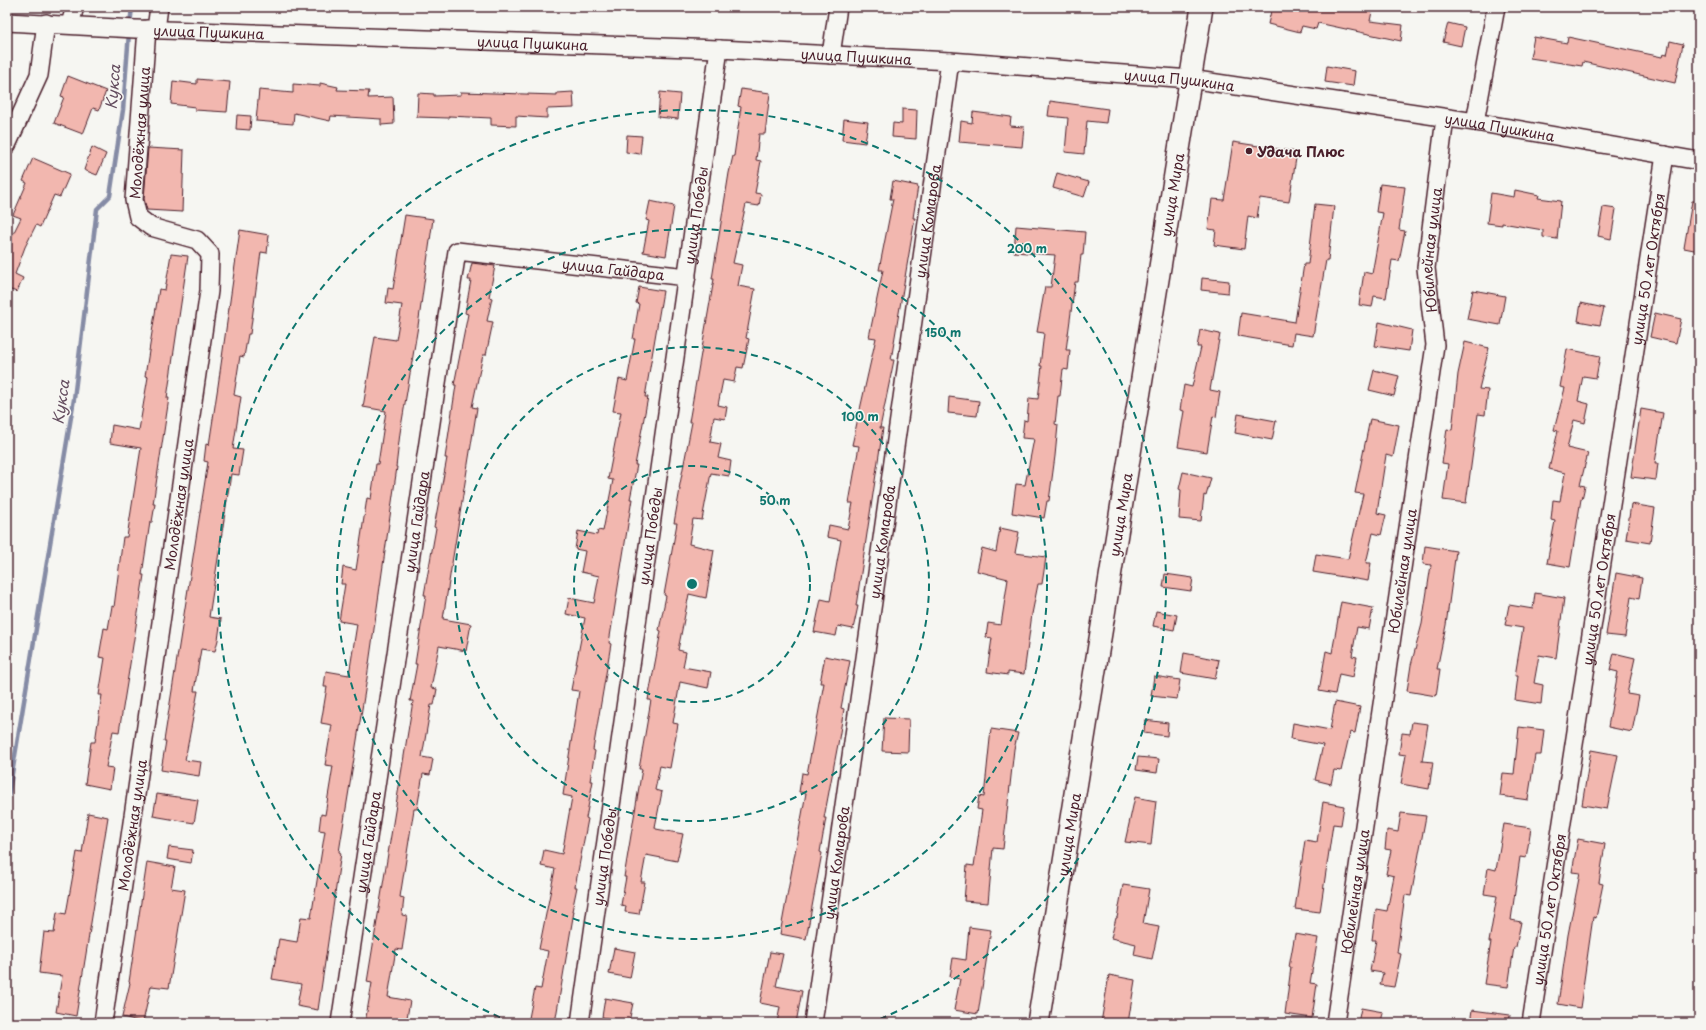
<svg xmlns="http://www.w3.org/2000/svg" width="1706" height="1030" font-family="'Playpen Sans',sans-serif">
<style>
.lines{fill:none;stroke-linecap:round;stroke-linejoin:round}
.stream{stroke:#858ba5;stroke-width:4.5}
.building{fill:#f2b7af;stroke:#4a1f2b}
.minor-casing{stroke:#4a1f2b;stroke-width:20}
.major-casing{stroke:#4a1f2b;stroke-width:24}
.minor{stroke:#f6f6f2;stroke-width:17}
.major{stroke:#f6f6f2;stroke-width:21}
.ring{fill:none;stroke:#0f766e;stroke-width:2;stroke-dasharray:7 5}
.poi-dot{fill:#4a1f2b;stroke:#f6f6f2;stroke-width:1.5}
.labels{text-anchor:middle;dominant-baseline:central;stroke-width:3;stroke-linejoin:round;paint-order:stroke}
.street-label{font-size:14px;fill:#4a1f2b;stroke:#f6f6f2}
.poi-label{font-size:14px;font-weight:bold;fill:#4a1f2b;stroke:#f6f6f2;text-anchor:start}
.water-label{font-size:15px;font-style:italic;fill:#634c5e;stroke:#f6f6f2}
.centre{fill:#0f766e;stroke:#f6f6f2;stroke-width:2}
.ring-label{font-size:12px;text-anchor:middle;font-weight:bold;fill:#0f766e;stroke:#f6f6f2;stroke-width:3;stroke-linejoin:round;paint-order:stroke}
</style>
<rect width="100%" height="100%" fill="#f6f6f2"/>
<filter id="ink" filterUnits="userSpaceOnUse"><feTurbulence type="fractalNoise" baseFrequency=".025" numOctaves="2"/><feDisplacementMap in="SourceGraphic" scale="8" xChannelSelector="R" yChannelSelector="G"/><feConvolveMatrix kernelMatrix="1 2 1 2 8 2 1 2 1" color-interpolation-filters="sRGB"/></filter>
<g filter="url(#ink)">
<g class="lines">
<!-- stream -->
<g class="stream">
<polyline points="130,25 132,7"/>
<polyline points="7,804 74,399 97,209 110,196 123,110 129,33"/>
</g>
</g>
<!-- building -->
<g class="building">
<polygon points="1272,7 1373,7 1370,21 1403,25 1401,41 1318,23 1316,29 1302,26 1300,32 1268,24"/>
<polygon points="1448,23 1465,27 1461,46 1443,42"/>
<polygon points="1534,37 1567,43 1568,37 1662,57 1663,54 1667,55 1670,41 1683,44 1675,83 1583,62 1582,66 1530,58"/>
<polygon points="1327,66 1355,71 1353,86 1325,82"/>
<polygon points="68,76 106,91 99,110 93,108 83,134 54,123 64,97 61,96"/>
<polygon points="197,79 230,82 227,112 195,110 195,107 171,104 173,81 197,84"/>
<polygon points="320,83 338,87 337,90 369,91 368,98 393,97 394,124 381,125 381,119 331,116 330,121 294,113 293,124 256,121 259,90 293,93 293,84 320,86"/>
<polygon points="741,89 770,93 765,134 759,134 756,160 761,161 755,193 761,194 759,206 746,204 733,263 742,265 738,286 755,289 746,338 749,339 743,368 737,367 734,382 723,380 718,405 727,407 725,419 714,417 710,442 721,444 718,458 731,461 729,476 711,473 702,520 693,519 689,544 714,550 706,598 689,594 678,650 686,652 683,667 711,672 708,688 680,682 673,723 678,724 670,768 660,766 655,790 662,792 655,827 656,829 683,834 677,861 646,855 641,882 645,882 639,914 625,912 626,906 621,905 626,877 624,877 642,769 639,769 651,700 648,700 661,631 659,630 666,596 664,595 677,523 674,523 680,489 679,489 692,422 689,422 714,279 712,279 729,173 733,156 734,156 741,107 738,106"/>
<polygon points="461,92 557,95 557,93 573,92 574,108 547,109 547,118 516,116 516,126 491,125 491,118 449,116 449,118 417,117 418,93 434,94 434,96 461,95"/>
<polygon points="660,92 680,94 678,119 658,117"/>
<polygon points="1050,101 1108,109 1106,123 1087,121 1084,154 1065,152 1068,118 1048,116"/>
<polygon points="902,109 917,110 916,139 892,137 893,123 902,124"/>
<polygon points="973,112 1011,117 1010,126 1024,127 1022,147 959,142 961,121 972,123"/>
<polygon points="237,115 251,116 250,130 236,129"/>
<polygon points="844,119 868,122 865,143 842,140"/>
<polygon points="627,135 642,136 640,154 626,152"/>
<polygon points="1233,142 1297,152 1289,202 1260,198 1257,218 1248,216 1244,249 1214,245 1216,230 1208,229 1212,199 1224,200"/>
<polygon points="92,147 106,154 97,175 84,170"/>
<polygon points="148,148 184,150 182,212 147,210 144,199"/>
<polygon points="33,158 70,174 60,197 54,195 40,227 36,225 25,247 15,274 23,278 17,292 8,289 7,292 7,239 10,240 21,218 13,215 27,183 23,181"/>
<polygon points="1057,173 1089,182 1084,197 1053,188"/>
<polygon points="893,181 918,186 913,218 915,218 891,360 894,360 880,428 883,428 856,606 858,606 853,629 838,626 836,636 814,632 821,599 830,601 841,540 827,537 829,525 848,529 853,503 849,503 859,446 852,445 876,338 869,337 883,270 879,270 893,199 890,199"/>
<polygon points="1380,184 1405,187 1399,230 1405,231 1399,261 1392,260 1386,298 1374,296 1372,307 1359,305 1364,272 1372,274 1383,213 1376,212"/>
<polygon points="1515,190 1539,195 1538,198 1561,201 1557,239 1543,237 1543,230 1502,223 1502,225 1487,223 1491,193 1514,197"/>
<polygon points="650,201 674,206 666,256 643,252 649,221 646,220"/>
<polygon points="1692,201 1699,201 1699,251 1684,248"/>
<polygon points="1315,204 1334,206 1328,260 1326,260 1313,336 1294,333 1292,345 1238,336 1241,313 1295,322 1304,264 1308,264"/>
<polygon points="1603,207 1616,209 1611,239 1598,236"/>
<polygon points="405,215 433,219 418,326 400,433 396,467 397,467 367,678 339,852 341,853 318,1010 297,1006 301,984 272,979 279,939 297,942 301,917 311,918 325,831 319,830 321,814 325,815 333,766 325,765 332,725 321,723 327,687 324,687 326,671 349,675 357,624 339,621 345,584 341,584 343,567 356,570 367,498 371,499 376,464 378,464 386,411 363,407 375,337 396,340 402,305 386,303 388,288 393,289"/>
<polygon points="1016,226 1085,232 1083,255 1081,255 1078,282 1075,282 1066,350 1070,350 1068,370 1063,369 1060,396 1058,396 1055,424 1058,425 1055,456 1049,501 1047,501 1044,518 1012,513 1016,484 1025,485 1034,439 1022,438 1024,420 1027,421 1029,398 1038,399 1042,366 1040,366 1044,333 1037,332 1045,287 1051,287 1055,255 1014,252"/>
<polygon points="240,230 269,235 267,253 261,252 250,334 248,334 244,357 240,356 234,395 241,397 233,449 243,450 239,475 231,474 209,617 221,619 218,640 215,651 201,649 194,691 198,691 185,760 201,762 199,776 161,770 166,741 164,741 208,462 204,461 206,444 209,445 218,386"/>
<polygon points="171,254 188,256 167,398 169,398 153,504 155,504 152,522 150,522 142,575 144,575 127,683 119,732 113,731 106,767 113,768 110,789 85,784 91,742 95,742 102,695 99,695 105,658 99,657 104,628 108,629 112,606 114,607 123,537 127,537 141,448 110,443 112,425 139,430 148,377 145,376 159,289 165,290"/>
<polygon points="472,263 495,266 489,297 492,298 487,321 493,322 486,355 483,355 472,407 477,408 443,619 471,624 466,651 439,646 431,688 437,689 434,705 431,705 422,757 433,759 430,775 423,774 417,809 414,809 400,897 404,898 402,915 407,916 402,950 396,949 388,997 410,1001 406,1023 365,1023 372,983 367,982 413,701 410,701 417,664 415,664 426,595 424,595 436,528 434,527 447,458 445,458 456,385 454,385 468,314 465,313 471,280 468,280"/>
<polygon points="1202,278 1229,281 1228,293 1201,290"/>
<polygon points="639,287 663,291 645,397 648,397 635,465 637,465 630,499 632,499 609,643 611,644 593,750 595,751 590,781 593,781 586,818 588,819 575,887 577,887 572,911 574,911 572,923 555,1023 528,1023 535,988 541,989 548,951 539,949 555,869 541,866 544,850 562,854 572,797 563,795 579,691 571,690 585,618 566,614 569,598 594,603 599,576 581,572 585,551 575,549 578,531 597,535 598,530 603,531 613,480 608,479 621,412 613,411 619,379 627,381 635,339 633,339 639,304 636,303"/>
<polygon points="1473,290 1505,296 1500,325 1467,319"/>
<polygon points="1581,303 1604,308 1600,325 1578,321"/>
<polygon points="1655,313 1681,319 1676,343 1650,337"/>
<polygon points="1379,322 1412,330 1409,351 1375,346"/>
<polygon points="1200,330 1220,334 1210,390 1220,392 1216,417 1213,416 1207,452 1178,447 1184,411 1180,410 1184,385 1192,387 1201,347 1197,347"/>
<polygon points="1465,342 1489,348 1479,389 1488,390 1485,415 1478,414 1466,503 1443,500 1448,464 1442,463 1447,429 1452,430 1458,374"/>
<polygon points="1567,349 1600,356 1596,378 1583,376 1578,401 1589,404 1585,423 1574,420 1567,448 1588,453 1580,485 1585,486 1582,499 1581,499 1570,567 1547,563 1555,521 1551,520 1553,500 1560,501 1565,473 1549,469 1558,431 1554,430 1565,388 1560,387"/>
<polygon points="1374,370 1399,376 1394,396 1369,390"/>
<polygon points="949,397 979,401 977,416 948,413"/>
<polygon points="1641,409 1663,413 1655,463 1658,463 1656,480 1631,477"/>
<polygon points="1238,414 1276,421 1272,440 1235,433"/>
<polygon points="1370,419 1399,425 1393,457 1386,455 1377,513 1386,515 1381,535 1373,533 1366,563 1371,563 1368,581 1313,572 1316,554 1348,559 1363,494 1355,493"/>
<polygon points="1183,472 1211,478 1206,496 1204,495 1201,521 1179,519 1181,490 1179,489"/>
<polygon points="1631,504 1655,508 1650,543 1626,539"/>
<polygon points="1000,528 1019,532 1015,553 1046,557 1042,584 1038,584 1032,614 1024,674 1008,672 1008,675 987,672 992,638 986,637 988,623 1001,625 1008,579 977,571 982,548 996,552"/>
<polygon points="1425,546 1456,551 1446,625 1437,669 1440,669 1436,696 1407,691 1411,665 1422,624 1431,565 1423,564"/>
<polygon points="1616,573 1642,578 1639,599 1631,597 1625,637 1606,635"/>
<polygon points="1165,574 1193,578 1191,591 1163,587"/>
<polygon points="1535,593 1564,598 1556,658 1539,655 1534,683 1543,685 1541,704 1515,700 1518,676 1515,676 1523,628 1505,625 1509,605 1533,609"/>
<polygon points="1341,602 1373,608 1369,629 1357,627 1352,656 1357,657 1353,677 1339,674 1335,694 1319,691 1326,651 1332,653"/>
<polygon points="1156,611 1177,615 1174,630 1153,626"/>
<polygon points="1184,653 1219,660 1215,679 1181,673"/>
<polygon points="1614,653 1635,658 1627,694 1639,696 1632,732 1608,727 1618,672 1610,670"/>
<polygon points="825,656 850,661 841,708 844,709 838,744 824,818 826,818 820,852 822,853 806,939 780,934 806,793 799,792 802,773 807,774 824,683 820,683"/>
<polygon points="1154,676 1180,680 1177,699 1151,696"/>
<polygon points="1335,702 1360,707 1355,733 1350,732 1341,771 1334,770 1331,784 1315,780 1323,745 1291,739 1293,723 1330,730"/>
<polygon points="884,718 909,719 908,752 882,751"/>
<polygon points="1145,720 1168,723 1167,736 1144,733"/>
<polygon points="1412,722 1428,724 1422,761 1433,762 1429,789 1401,784 1406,755 1399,754 1402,733 1410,734"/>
<polygon points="1519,727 1544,730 1541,755 1535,755 1528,800 1500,796 1503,773 1514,774"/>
<polygon points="991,729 1018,733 1014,749 1003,849 993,848 988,903 964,901 967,865 974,866 982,810 977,809 979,796 984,797"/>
<polygon points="1591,750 1618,755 1607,809 1582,805"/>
<polygon points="1138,757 1159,759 1157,773 1136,770"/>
<polygon points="157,794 198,800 194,823 153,816"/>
<polygon points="1135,797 1156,801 1151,845 1125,842"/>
<polygon points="1323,802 1344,806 1341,825 1333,824 1320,912 1295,909 1305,840 1317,842"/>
<polygon points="88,813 108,817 76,1016 56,1012 62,976 39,973 44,932 54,933 57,912 66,914 77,852 82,853"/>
<polygon points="1401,813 1426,816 1411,896 1405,895 1397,953 1401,954 1394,987 1380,985 1383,973 1370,971 1376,940 1372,940 1376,909 1387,911 1394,876 1386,874 1391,850 1385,849 1387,830 1398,832"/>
<polygon points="1504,824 1531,828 1526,858 1520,857 1511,920 1521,922 1516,947 1514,947 1508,987 1484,984 1491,942 1489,942 1497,896 1484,894 1488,868 1496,870"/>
<polygon points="1578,839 1605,844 1599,883 1603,884 1596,918 1593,917 1580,1008 1558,1004 1568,935 1580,873 1572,872"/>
<polygon points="169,847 193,850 191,863 167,859"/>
<polygon points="147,862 175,867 171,888 185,890 169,988 151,986 143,1022 122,1017 130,983 129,982"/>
<polygon points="1123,885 1149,889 1143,924 1159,927 1152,959 1134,955 1136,944 1111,938 1116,918 1117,918"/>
<polygon points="969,927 991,930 978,1014 954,1010 960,979 950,977 953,958 966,960"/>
<polygon points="1295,934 1318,938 1310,983 1317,984 1312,1018 1285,1014 1291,967 1289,967"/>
<polygon points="614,948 635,952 630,978 609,974"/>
<polygon points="770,952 783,954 776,986 802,991 796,1023 777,1023 780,1007 760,1003"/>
<polygon points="1109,975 1135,980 1128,1023 1101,1023"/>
<polygon points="605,998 633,1003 629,1022 602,1017"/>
<polygon points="1361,1008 1383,1012 1381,1023 1358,1023"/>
<polygon points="1472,1010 1510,1015 1509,1023 1470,1023"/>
</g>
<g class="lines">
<!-- minor casing -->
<g class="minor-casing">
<g id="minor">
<path id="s1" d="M 7,22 L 135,29 L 719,49 L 950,61 L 1190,79 L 1475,122 L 1699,161"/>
<polyline points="70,24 75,7"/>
<polyline points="156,29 159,7"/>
<polyline points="831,55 838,7"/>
<polyline points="1475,122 1496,7"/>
<polyline points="7,145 39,75 46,23"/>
<path id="s2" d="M 103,1023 L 209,291 L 210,254 L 197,240 L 151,227 L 138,217 L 134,200 L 147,29"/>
<path id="s3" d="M 340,1023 L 457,251 L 687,277"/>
<path id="s4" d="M 580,1023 L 719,49"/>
<path id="s5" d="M 813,1023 L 950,61"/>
<path id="s6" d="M 1335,1023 L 1435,345 L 1426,268 L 1445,118"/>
<path id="s7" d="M 1531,1023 L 1665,155"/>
</g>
</g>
<!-- major casing -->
<g class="major-casing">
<g id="major">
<path id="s8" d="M 1038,1023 L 1202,7"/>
</g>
</g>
<!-- minor -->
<use href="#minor" class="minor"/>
<!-- major -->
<use href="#major" class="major"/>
</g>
</g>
<!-- distance rings -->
<g class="ring">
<circle cx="692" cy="584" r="118"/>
<circle cx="692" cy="584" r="237"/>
<circle cx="692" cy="584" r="355"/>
<path d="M511 1022A474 474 0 1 1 873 1022"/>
</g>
<!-- markers -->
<circle class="poi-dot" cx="1249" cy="151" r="4"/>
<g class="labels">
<!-- street labels -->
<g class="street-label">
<text stroke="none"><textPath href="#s1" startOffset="202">улица Пушкина</textPath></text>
<text stroke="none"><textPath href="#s1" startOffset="526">улица Пушкина</textPath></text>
<text stroke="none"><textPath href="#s1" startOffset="850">улица Пушкина</textPath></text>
<text stroke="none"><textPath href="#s1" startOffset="1174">улица Пушкина</textPath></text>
<text stroke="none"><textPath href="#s1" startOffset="1498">улица Пушкина</textPath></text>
<text stroke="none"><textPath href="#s2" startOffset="945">Молодёжная улица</textPath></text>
<text stroke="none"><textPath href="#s8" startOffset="839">улица Мира</textPath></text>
<text stroke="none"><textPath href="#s4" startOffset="816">улица Победы</textPath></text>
<text stroke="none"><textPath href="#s5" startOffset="810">улица Комарова</textPath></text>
<text stroke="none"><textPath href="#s6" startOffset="781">Юбилейная улица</textPath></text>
<text stroke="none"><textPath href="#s3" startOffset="938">улица Гайдара</textPath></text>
<text stroke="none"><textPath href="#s7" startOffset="763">улица 50 лет Октября</textPath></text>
<text stroke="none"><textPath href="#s2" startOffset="524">Молодёжная улица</textPath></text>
<text stroke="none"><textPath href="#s8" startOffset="515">улица Мира</textPath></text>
<text stroke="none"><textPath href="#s3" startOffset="507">улица Гайдара</textPath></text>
<text stroke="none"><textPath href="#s4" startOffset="492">улица Победы</textPath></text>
<text stroke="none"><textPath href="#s5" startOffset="486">улица Комарова</textPath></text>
<text stroke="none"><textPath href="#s6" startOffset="457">Юбилейная улица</textPath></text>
<text stroke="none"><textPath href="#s7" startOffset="439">улица 50 лет Октября</textPath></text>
<text stroke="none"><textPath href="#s2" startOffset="200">Молодёжная улица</textPath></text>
<text stroke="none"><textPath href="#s8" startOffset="191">улица Мира</textPath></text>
<text stroke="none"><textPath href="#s3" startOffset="183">улица Гайдара</textPath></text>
<text stroke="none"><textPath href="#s4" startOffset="168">улица Победы</textPath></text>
<text stroke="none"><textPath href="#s5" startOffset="162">улица Комарова</textPath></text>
<text stroke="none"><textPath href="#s6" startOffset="133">Юбилейная улица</textPath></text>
<text stroke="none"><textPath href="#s7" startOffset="115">улица 50 лет Октября</textPath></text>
</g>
<!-- poi labels -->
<g class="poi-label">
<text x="1257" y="151">Удача Плюс</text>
</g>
<!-- water labels -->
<g class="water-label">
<text transform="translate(112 87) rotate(-85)">Кукса</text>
<text transform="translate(60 402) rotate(-82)">Кукса</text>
</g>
</g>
<circle cx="692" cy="584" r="6" class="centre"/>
<g class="ring-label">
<text x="1027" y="253">200 m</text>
<text x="943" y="337">150 m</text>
<text x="860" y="421">100 m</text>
<text x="775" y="505">50 m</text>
</g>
<!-- margin -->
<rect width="1706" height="1030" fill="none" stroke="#f6f6f2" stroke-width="24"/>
<rect x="12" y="12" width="1682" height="1006" fill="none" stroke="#4a1f2b" stroke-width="1.5" filter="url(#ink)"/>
</svg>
